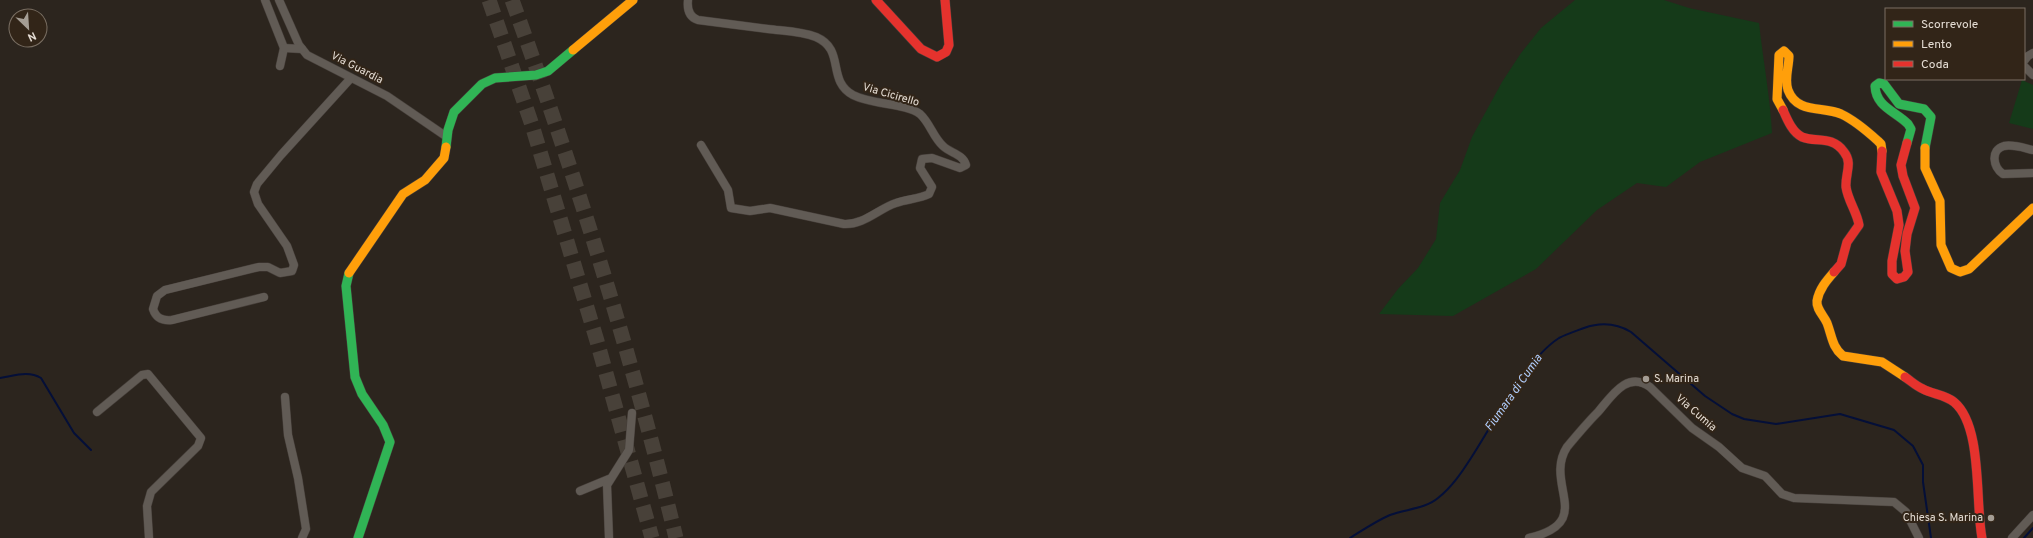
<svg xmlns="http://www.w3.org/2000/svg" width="2033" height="538" font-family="Overpass,sans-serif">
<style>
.green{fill:#153a19}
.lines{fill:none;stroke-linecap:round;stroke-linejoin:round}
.stream{stroke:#040f38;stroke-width:2}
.highway-tunnel{stroke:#484139;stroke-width:15;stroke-dasharray:15 8;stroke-linecap:butt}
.street-casing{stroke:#463f3a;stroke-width:9}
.fast-casing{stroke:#463f3a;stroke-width:10}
.slow-casing{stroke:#463f3a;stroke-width:10}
.jam-casing{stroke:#463f3a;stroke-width:10}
.street{stroke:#615b55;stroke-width:8}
.fast{stroke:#30b455;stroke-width:9}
.slow{stroke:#ff9f0a;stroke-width:9}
.jam{stroke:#e5322d;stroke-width:9}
.poi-dot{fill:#a49d94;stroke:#322518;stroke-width:1.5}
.labels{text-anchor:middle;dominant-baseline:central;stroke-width:4;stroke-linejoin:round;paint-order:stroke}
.street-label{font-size:11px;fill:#e5ddd4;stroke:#322518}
.poi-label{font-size:11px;fill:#e5ddd4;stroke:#322518;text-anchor:start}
.water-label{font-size:12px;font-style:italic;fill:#b1cffe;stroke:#322518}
</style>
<rect width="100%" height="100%" fill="#2c251e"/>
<!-- green -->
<g class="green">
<path d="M 1575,0 L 1664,0 L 1689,8 L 1759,23 C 1763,60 1770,96 1772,133 L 1700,162 L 1666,187 L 1637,183 L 1597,210 L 1536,269 L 1453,316 L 1379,314 L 1398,289 L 1418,268 L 1436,239 L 1440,203 L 1460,170 L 1472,137 L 1502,82 L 1521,53 L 1541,28 Z"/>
<polygon points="2022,80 2033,85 2033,129 2009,123"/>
</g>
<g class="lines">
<!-- stream -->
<g class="stream">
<path d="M 0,378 C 14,376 28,370 41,378 L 74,433 L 91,450"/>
<path d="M 1350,538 C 1363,530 1376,521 1390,515 C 1406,509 1425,509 1438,498 C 1452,487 1462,472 1471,458 C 1494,423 1525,360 1559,338 C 1567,334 1576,331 1584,328 C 1601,322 1616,323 1631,332 L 1705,396 L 1732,414 L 1744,419 L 1776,424 L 1840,414 L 1894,430 L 1913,446 L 1923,465 L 1923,482 L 1931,538"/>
<polyline points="2024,538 2033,528"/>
</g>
<!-- highway-tunnel -->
<g class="highway-tunnel">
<polyline points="489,0 532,125 597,341 652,538"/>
<path d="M 512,0 C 576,176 632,356 676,538"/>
</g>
<!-- street casing -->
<g class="street-casing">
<g id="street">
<polyline points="265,0 284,48 280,66"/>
<polyline points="279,0 299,45 307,55 387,96 447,137"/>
<path d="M 688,0 C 687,9 689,17 698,20 C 721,23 745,26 768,29 C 784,31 801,31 816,37 C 846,50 826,80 853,95 C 872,105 906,103 920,114 C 930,123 933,137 943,146 C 950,153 963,154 966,165 L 960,168 L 932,158 L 922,159 L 920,168 L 932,187 L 929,194 C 919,199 907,199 896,203 C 878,209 864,225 844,224 L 770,208 L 750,211 L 731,208 L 728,190 L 701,145"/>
<polyline points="284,48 302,49"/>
<polyline points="2024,61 2028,56 2033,53"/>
<polyline points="2024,66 2033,75"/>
<path d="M 2033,150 C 2024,148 2013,144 2004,146 C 1990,150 1993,167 2003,174 L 2033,173"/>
<path d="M 264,297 L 172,320 C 162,321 156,318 153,309 L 157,296 L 165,290 L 259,267 L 268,267 L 280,273 L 292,271 L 294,265 L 287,246 L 258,204 L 254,192 L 257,184 L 281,155 L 351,78"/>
<polyline points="285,397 288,435 298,478 306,529 302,538"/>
<polyline points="97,412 142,375 148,374 201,438 198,446 151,492 147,506 149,538"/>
<polyline points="580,491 609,479"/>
<polyline points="609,538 607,485 629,450 632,413"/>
<path d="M 1529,538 C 1597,522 1543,484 1567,447 C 1577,435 1587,423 1598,412 C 1611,397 1627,370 1650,387 L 1692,428 L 1719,447 L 1742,468 L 1765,476 L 1782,494 L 1794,498 L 1894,502 L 1906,512 L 1919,538"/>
<polyline points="2012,538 2033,515"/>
</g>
</g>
<!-- fast casing -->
<g class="fast-casing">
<g id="fast">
<path d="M 1907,143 L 1911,129 L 1908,124 C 1895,111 1876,107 1875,86 L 1879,83 L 1884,84 L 1899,104 L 1924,109 L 1931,117 L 1925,148"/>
<polyline points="446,147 448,130 454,112 482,84 495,78 536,75 548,71 573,50"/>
<polyline points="349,273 346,286 355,377 362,394 383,425 390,442 358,538"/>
</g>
</g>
<!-- slow casing -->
<g class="slow-casing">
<g id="slow">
<polyline points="573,50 633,0"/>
<path d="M 1783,110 L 1777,99 L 1779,55 L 1784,51 L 1789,56 C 1789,67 1784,79 1788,90 C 1797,114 1822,106 1841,114 C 1854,120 1867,131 1878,141 L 1881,144 L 1882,151"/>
<polyline points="1925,148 1925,168 1940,201 1941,245 1951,268 1960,272 1969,269 2033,208"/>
<path d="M 1834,272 C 1827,280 1819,289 1817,301 C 1816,309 1824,316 1827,323 C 1832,336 1832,347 1843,356 L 1882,362 L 1905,377"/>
<polyline points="349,273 403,194 425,180 444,158 446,147"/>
</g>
</g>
<!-- jam casing -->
<g class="jam-casing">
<g id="jam">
<polyline points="876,0 921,49 937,57 946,52 949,45 945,0"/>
<path d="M 1783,110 C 1787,119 1792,132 1802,137 C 1816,143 1832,135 1844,152 C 1853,163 1845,174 1846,187 C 1848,201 1857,212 1859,225 L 1847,242 L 1841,264 L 1834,272"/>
<polyline points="1882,151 1881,172 1897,211 1899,225 1892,261 1892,274 1897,279 1904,277 1908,272 1905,251 1907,234 1915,208 1903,176 1901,165 1907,143"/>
<path d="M 1905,377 C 1911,381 1916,386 1923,389 C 1932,394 1946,395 1954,402 C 1983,426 1975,502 1982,538"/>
</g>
</g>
<!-- street -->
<use href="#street" class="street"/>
<!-- fast -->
<use href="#fast" class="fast"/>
<!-- slow -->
<use href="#slow" class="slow"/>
<!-- jam -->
<use href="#jam" class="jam"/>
</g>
<!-- markers -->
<g class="poi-dot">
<circle cx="1646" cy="379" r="4"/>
<circle cx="1991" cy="518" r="4"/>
</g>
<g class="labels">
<!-- street labels -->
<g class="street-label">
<text transform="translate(357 68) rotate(27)">Via Guardia</text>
<text transform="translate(891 95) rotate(16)">Via Cicirello</text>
<text transform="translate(1696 413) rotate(41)">Via Cumia</text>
</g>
<!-- poi labels -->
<g class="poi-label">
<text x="1654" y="379">S. Marina</text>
<text x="1983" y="518" text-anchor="end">Chiesa S. Marina</text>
</g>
<!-- water labels -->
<g class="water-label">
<text transform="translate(1514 393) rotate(-55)">Fiumara di Cumia</text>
</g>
</g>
<!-- legend -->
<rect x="1885" y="8" width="140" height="72" fill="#322518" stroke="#7a6f63"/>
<rect x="1893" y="21" width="20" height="6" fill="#30b455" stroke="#7a6f63"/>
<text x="1921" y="28" font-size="12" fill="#e5ddd4">Scorrevole</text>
<rect x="1893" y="41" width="20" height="6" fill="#ff9f0a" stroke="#7a6f63"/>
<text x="1921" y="48" font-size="12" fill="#e5ddd4">Lento</text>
<rect x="1893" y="61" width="20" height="6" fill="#e5322d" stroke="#7a6f63"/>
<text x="1921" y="68" font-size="12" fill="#e5ddd4">Coda</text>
<!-- north arrow -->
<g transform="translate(28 28) rotate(155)"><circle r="19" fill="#322518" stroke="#7a6f63"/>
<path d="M0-3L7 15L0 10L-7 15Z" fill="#a49d94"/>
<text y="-6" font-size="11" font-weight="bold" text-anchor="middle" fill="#e5ddd4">N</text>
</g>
</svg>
